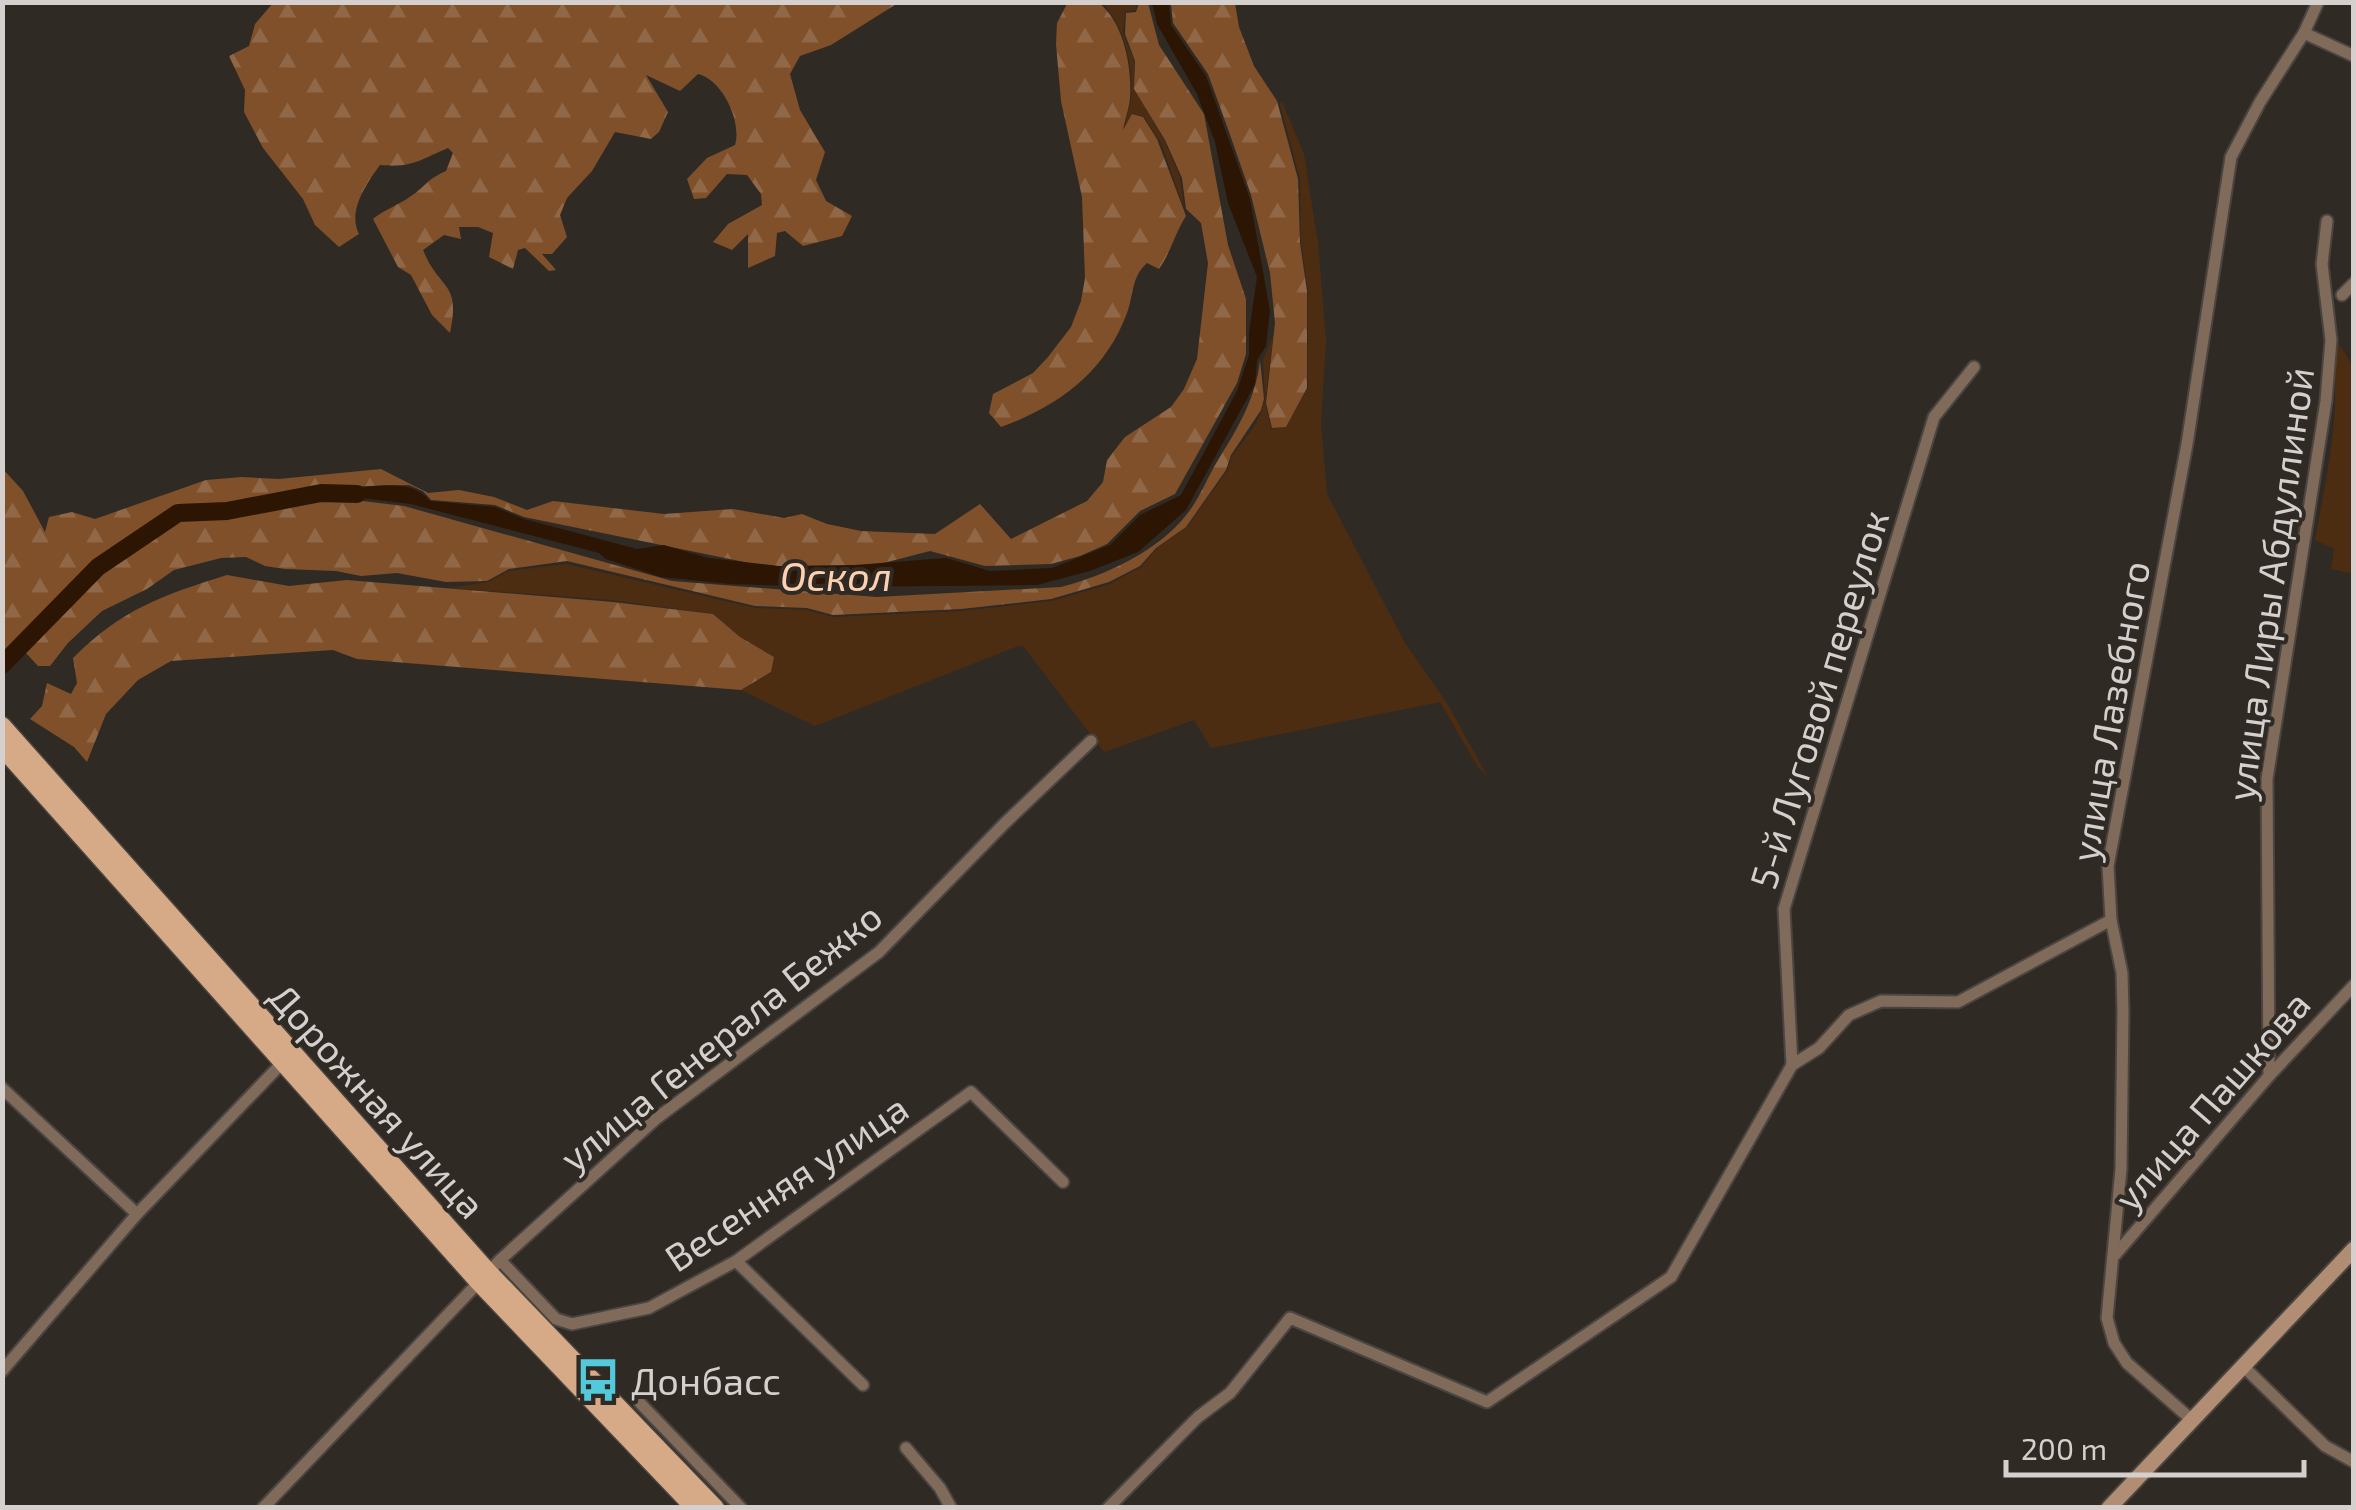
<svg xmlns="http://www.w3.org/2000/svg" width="2356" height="1510" font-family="'Exo 2',sans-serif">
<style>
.green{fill:#4d2d12}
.forest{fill:url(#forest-firs)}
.water{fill:#2c1502}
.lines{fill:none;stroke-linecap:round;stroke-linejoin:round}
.river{stroke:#2c1502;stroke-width:18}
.street-casing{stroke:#4a4540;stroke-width:15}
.secondary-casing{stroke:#4a4540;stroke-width:19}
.primary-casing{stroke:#4a4540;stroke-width:21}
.street{stroke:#806a5a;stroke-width:11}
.secondary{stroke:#b18e73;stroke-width:15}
.primary{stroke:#d6a987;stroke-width:18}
.labels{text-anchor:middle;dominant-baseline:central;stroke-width:8;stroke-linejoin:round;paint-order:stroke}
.street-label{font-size:38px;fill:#d5d0cd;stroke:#302a25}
.poi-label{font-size:38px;fill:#d5d0cd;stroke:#302a25;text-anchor:start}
.water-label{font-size:40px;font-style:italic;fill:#fdd0af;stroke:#302a25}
</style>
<defs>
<pattern id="forest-firs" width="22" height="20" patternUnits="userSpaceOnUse" patternTransform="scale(2.5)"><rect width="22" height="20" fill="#7f5029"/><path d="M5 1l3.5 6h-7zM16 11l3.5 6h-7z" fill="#906847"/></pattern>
</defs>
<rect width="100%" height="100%" fill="#302a25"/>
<!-- green -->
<g class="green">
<path d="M 1102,3 L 1138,3 L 1135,10 L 1125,12 L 1123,33 L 1134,61 L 1134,89 L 1164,140 L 1180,177 L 1184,208 L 1161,143 L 1144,117 L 1132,113 L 1124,132 C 1125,121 1129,110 1131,100 C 1134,67 1125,26 1102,3 Z"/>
<polygon points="1282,102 1304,154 1318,243 1326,340 1321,424 1327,494 1405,643 1447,703 1487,776 1478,767 1440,702 1211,748 1194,720 1104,752 1024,647 1018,646 815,726 741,690 771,673 774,657 740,637 713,614 612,600 449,588 488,582 509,571 566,564 755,608 807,610 833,617 962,611 1052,601 1110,584 1141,567 1157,548 1187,527 1227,471 1232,456 1254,427 1262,410 1265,398 1263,360 1273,336 1265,403 1271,429 1286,427 1308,388 1308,291 1301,243 1300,179 1280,104"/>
<path d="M 2337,341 L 2353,366 L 2353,574 L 2331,569 L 2334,549 L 2315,540 C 2323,496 2333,450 2335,405 C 2336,383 2333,363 2337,341 Z"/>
</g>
<!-- forest -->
<g class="forest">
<path d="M 1068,2 L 1099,3 C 1124,23 1132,67 1130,98 C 1129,109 1125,119 1123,130 L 1132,114 L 1143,117 L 1157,139 L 1186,216 C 1175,233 1171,252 1159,269 L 1147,263 C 1131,277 1134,295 1127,313 C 1105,372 1059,406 1001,427 L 989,413 L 993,394 L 1033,373 L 1048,357 L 1071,327 L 1081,301 L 1085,278 L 1082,197 L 1061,101 L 1056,44 L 1057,23 Z"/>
<path d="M 273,3 L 273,2 L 898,3 L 831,45 L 800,56 L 790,74 L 800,110 L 825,152 L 816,180 L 826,201 L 852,216 L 842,236 L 803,246 L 785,231 L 777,233 L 775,256 L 748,268 L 748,234 L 732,250 L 713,242 L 728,224 L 762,205 L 761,194 L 747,175 L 727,174 L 706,198 L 694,199 L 687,179 L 707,158 L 735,145 C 742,122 723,80 698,74 L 680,91 L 646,75 L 668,112 L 659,132 L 651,139 L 615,132 L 592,171 L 567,198 L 560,215 L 567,237 L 552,254 L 542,254 L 556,270 L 549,271 L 525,248 L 518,250 L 513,269 L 489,257 L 493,233 L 478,227 L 459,227 L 461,239 L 444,235 L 423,250 C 440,292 461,280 450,333 L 432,315 L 411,275 L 398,267 L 373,219 C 385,209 399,205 411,196 C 426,186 427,179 446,171 L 453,153 L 448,148 C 419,160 413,168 380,165 C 367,183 347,211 359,234 L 339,247 L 315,225 L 303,199 L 263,148 L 244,112 L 245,90 L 229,56 L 249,46 L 255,24 Z"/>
<polygon points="1139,3 1148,3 1159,45 1204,114 1228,245 1246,299 1246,354 1237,383 1175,494 1140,511 1107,544 1080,556 1051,564 985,566 930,551 868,567 764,566 524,517 495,505 431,500 423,491 409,485 366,486 320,490 226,507 176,511 97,564 3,661 2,468 23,491 45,532 49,517 72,512 95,519 206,480 242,477 279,479 381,469 428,493 459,490 494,497 527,510 553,501 664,514 733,509 784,518 802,514 827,524 861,531 935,534 980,504 1011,539 1087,501 1103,482 1107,460 1125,437 1171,407 1184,389 1197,359 1208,263 1201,223 1186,209 1182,178 1165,140 1134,89 1135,61 1125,34 1126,13 1136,12"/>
<polygon points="1171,3 1235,3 1239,27 1254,66 1277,101 1298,179 1300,243 1307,291 1307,388 1286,427 1272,428 1266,403 1275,323 1270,273 1251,195 1228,129 1208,74 1173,23"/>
<path d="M 1260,360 L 1264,399 L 1261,410 L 1231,455 L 1226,470 L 1186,527 L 1156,548 L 1140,566 L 1109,582 L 1051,599 L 961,609 L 833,615 L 807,608 L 755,606 L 567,561 L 509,569 L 487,581 L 446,582 L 397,573 L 361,576 L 336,571 L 285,569 L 265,566 L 246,557 L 221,558 L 174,570 L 147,589 L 102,611 L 68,643 L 50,666 L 38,666 L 25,652 L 107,568 L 180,519 L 225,516 L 311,500 L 354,500 L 404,506 L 672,581 L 877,597 L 1061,587 C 1104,576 1159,551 1187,514 C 1200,498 1207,478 1218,460 C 1238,428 1256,398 1260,360 Z"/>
<path d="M 227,575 L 289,586 L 347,580 L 613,602 L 713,614 L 740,637 L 774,657 L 771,672 L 741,690 L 357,659 L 333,650 L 171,661 L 138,680 L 106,714 L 87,762 L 74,747 L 30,719 L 42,706 L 47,683 L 71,694 L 77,683 L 73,658 C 122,609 163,595 227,575 Z"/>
</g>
<!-- water -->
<path class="water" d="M 1152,3 L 1169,3 L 1171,25 L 1206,76 L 1250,199 L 1270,311 L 1266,346 L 1257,360 L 1255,384 L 1186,510 L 1138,552 L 1090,571 L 1037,585 L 832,587 L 731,584 L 661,577 L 606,559 L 599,553 L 411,504 L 329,494 C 359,489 409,474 430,501 L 495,507 L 524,519 L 637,549 L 664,545 L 708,558 L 779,566 L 855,565 L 946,558 L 990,571 L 1052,568 L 1110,545 L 1140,515 L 1181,495 L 1237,391 L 1249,355 L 1249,333 L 1257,277 L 1228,203 L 1215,142 L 1197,94 L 1157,24 Z"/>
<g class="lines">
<!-- river -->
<polyline class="river" points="2,665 98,567 178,513 227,511 321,493 357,494"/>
<!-- street casing -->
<g class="street-casing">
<g id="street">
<polyline points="2304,33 2354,56"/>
<polyline points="2342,295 2354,283"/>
<polyline points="1792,1065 1784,909 1934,417 1974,367"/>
<polyline points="2269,1076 2267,779 2326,401 2331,340 2322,264 2327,221"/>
<polyline points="2,1088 137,1214"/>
<polyline points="2115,1255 2269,1076 2354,985"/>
<polyline points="500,1260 556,1319 572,1324 649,1308 736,1261 971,1092 1063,1182"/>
<polyline points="736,1261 863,1385"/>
<polyline points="2244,1367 2325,1446 2354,1462"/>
<polyline points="2,1371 137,1214 285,1060"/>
<polyline points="640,1403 741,1508"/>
<polyline points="2193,1421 2127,1363 2114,1343 2107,1318 2121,1169 2123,1012 2122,973 2111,920 2108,866 2187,444 2231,157 2260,102 2304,33 2318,2"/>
<polyline points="906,1448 940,1488 951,1508"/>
<polyline points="263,1508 500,1260 657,1118 879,952 1005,823 1091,741"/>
<polyline points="1108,1508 1198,1417 1230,1393 1290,1318 1487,1402 1671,1277 1792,1065 1819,1048 1849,1015 1881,1001 1958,1002 2111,920"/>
</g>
</g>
<!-- secondary casing -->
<g class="secondary-casing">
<polyline id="secondary" points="2109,1508 2354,1249"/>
</g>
<!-- primary casing -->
<g class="primary-casing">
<g id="primary">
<polyline points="2,726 488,1272 715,1508"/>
<polyline points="2,747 478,1281 695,1508"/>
</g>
</g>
<!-- street -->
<use href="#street" class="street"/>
<!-- secondary -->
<use href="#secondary" class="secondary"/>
<!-- primary -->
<use href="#primary" class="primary"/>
</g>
<!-- icons -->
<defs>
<g id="bus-bare" transform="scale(3.45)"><path d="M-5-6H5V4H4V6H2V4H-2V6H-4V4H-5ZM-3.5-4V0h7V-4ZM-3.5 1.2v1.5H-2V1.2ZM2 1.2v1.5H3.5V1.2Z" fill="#53cadc" stroke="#302a25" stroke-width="2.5" paint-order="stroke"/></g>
</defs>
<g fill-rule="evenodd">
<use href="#bus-bare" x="598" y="1380"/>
</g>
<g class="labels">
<!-- street labels -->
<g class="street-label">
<text transform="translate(2269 584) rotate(-82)">улица Лиры Абдуллиной</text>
<text transform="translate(1818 699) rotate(-73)">5-й Луговой переулок</text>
<text transform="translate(2109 711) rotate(-80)">улица Лазебного</text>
<text transform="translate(720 1036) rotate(-39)">улица Генерала Бежко</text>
<text transform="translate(378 1100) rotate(48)">Дорожная улица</text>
<text transform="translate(2211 1100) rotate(-49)">улица Пашкова</text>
<text transform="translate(786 1182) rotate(-34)">Весенняя улица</text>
</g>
<!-- poi labels -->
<g class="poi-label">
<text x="631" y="1380">Донбасс</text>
</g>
<!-- water labels -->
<g class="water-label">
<text x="836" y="575">Оскол</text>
</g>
</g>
<!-- border -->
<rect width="2356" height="1510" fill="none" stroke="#d5d0cd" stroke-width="10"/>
<!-- scale -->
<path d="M2006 1460v15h298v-15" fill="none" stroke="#d5d0cd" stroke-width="5"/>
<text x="2021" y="1460" font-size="30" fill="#d5d0cd" stroke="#302a25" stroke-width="8" paint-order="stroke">200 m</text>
</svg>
